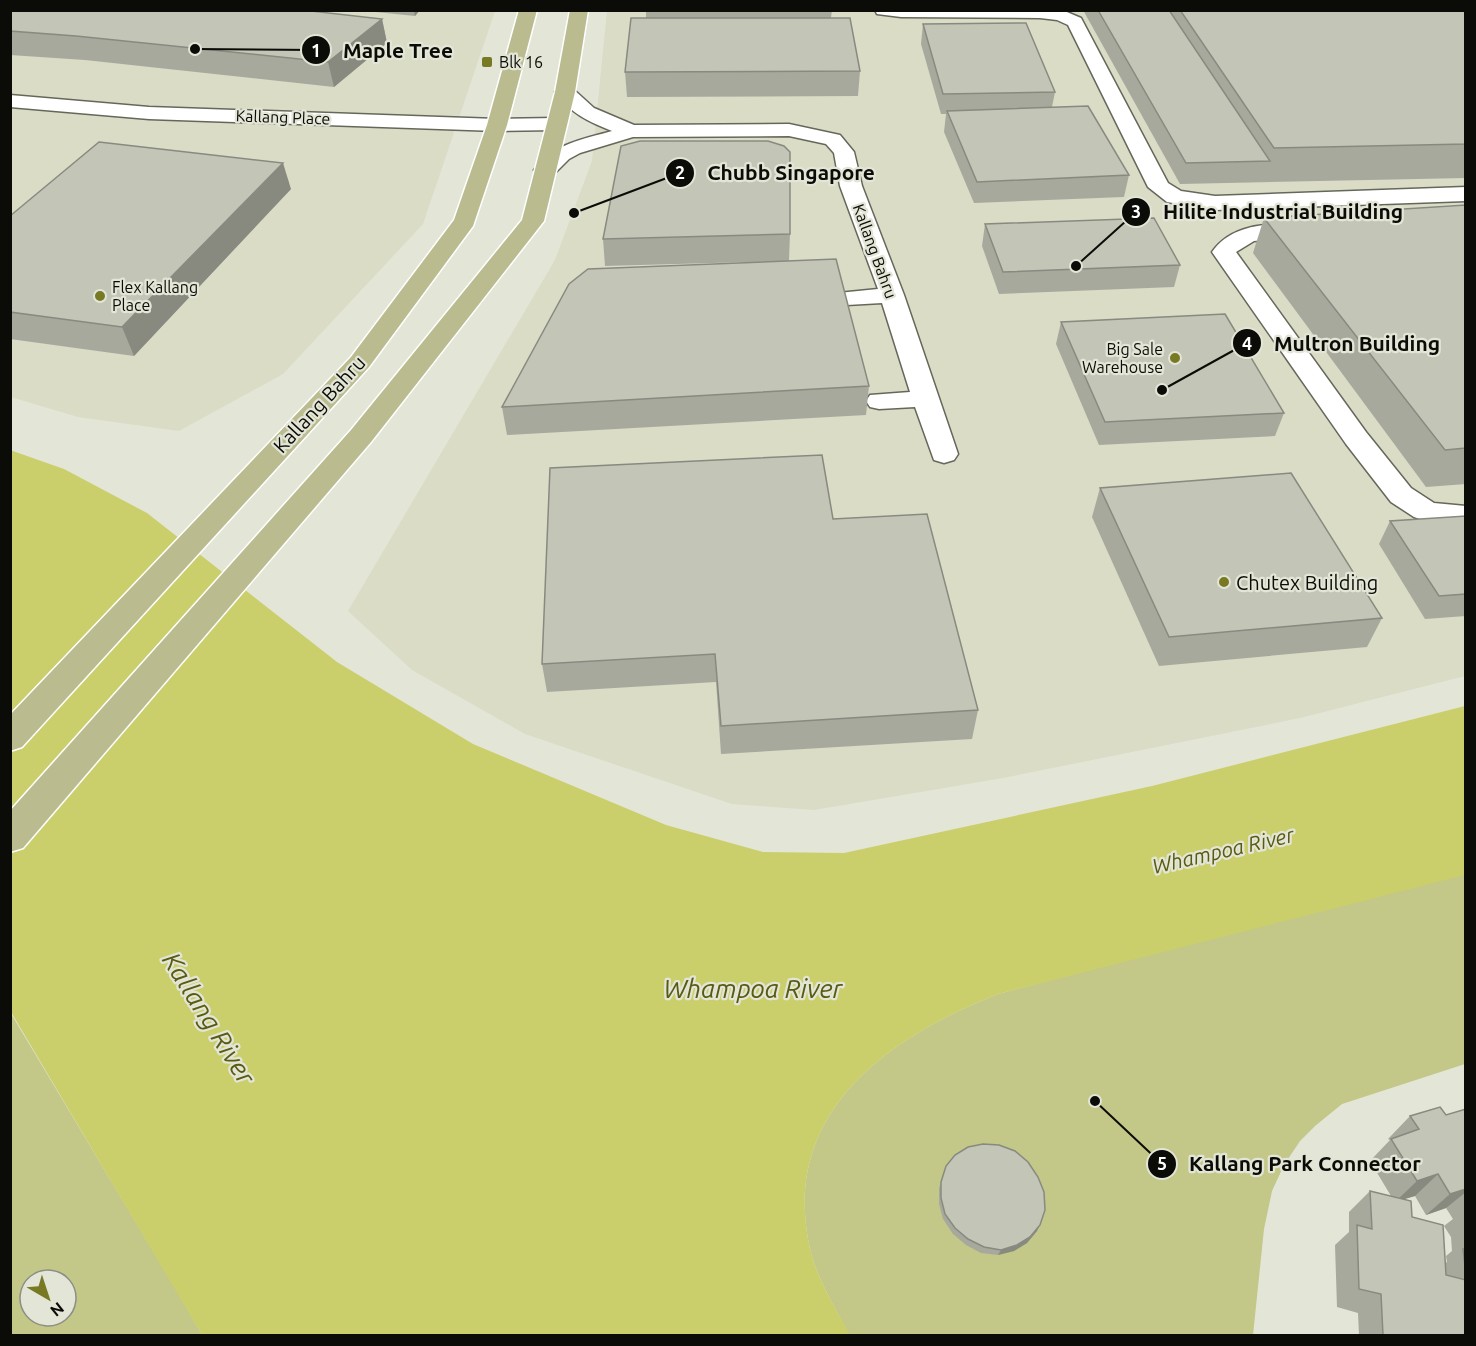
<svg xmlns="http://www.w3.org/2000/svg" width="1476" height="1346" font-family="Ubuntu,sans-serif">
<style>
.built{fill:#dadcc6}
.green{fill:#c3c787;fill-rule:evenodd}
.water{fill:#cacf6c}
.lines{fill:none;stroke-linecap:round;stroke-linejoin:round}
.minor-casing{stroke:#66675b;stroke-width:3}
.major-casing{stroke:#fff;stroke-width:3}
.minor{fill:#fff;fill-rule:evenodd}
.major{fill:#babc8f;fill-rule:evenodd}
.wall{fill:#a8a99d;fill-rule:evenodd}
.shaded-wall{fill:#888a80}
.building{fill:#c3c5b7;stroke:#888a80;stroke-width:1.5}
.poi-dot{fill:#777a23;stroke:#e3e5d7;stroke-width:2}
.labels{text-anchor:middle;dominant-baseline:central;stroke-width:4.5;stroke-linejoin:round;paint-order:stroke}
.far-poi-label{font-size:16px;fill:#0b0c07;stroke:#e3e5d7;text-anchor:start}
.far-street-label{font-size:16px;fill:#0b0c07;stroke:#e3e5d7}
.street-label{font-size:20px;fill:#0b0c07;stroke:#e3e5d7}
.poi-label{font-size:20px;fill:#0b0c07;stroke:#e3e5d7;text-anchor:start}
.water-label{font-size:21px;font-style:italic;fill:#595b12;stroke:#e3e5d7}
.near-water-label{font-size:26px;font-style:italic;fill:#595b12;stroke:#e3e5d7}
.leader{fill:none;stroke:#0b0c07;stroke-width:2}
.callout-dot{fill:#0b0c07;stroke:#e3e5d7;stroke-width:2}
.mark-label{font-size:18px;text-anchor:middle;font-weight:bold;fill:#fff}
.callout-label{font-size:21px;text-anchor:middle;font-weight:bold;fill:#0b0c07;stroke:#e3e5d7;stroke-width:4.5;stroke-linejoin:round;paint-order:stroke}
</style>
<rect width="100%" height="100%" fill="#e3e5d7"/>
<!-- built -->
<g class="built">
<polygon points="10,11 495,11 423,224 283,374 179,431 78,417 11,397"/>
<polygon points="607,11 1465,11 1465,676 1300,718 1003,778 814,810 732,804 525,734 412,670 348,611 555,260 592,161"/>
</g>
<!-- green -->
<g class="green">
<path d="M 1465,872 L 1465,1064 L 1342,1104 L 1315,1126 L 1300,1141 L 1284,1165 L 1272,1191 L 1264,1229 L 1253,1335 L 850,1336 C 835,1307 815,1276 809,1244 C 782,1111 889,1037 998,994 Z"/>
<path d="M 10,1012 L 181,1298 L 202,1335 L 11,1335 ZM 30,1280 L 66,1280 L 66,1316 L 30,1316 Z"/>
</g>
<!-- water -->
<path class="water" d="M 10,450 L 64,469 L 147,513 L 337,662 L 473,744 L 666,825 L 763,852 L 844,853 L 927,835 L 1152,786 L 1465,706 L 1465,875 L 998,994 C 889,1037 782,1111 809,1244 C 815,1276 835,1307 850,1335 L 202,1335 L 11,1012 Z"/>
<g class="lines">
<!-- minor casing -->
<g class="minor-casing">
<g id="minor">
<polygon points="875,10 1062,10 1081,18 1168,183 1181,191 1215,196 1466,187 1466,201 1215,210 1167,202 1148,187 1068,25 1057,20 1040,18 901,17 877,14"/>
<path d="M 565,86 L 572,88 L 594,108 L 634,125 L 789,124 L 840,135 L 854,152 L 862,186 L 904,295 L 958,454 L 954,460 L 944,463 L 934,460 L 915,407 L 879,409 L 870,407 L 866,401 L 870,395 L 910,392 L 882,303 L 847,305 L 838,303 L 835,298 L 838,293 L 878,289 L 840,186 L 834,153 L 826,144 L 789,136 L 633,137 L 580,153 L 569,159 L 553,175 L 545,176 L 537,175 L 534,170 C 552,144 584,139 612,131 C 589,122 570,113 555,92 L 558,88 Z"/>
<polygon points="10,95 149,107 497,119 556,118 563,120 566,124 563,128 556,130 497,131 149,119 10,107"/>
<path d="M 1304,223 L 1312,225 L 1315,230 L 1312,235 L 1254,241 L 1236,252 L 1366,432 L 1411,488 L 1434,503 L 1466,506 L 1466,526 L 1429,522 L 1414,517 L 1391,502 L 1346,444 L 1212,252 C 1233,222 1271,224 1304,223 Z"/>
</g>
</g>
<!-- major casing -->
<g class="major-casing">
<g id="major">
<polygon points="519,10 537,10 507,125 473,226 369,367 22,747 10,751 10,715 351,357 454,220 487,125"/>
<polygon points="570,10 588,10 575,92 544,221 371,442 23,848 10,852 10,811 351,430 522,220 555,92"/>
</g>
</g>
<!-- minor -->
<use href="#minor" class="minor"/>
<!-- major -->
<use href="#major" class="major"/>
</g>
<!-- wall -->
<g class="wall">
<polygon points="10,10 382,19 387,43 334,87 85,60 10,55"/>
<polygon points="356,10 420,10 415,16"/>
<polygon points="646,10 832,10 831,18 860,71 858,96 627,97 625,72 646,18"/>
<polygon points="1083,10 1466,10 1466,178 1180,184"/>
<polygon points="923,24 1055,92 1052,107 1129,175 1124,197 974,203 944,132 946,114 941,114 921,44"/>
<polygon points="291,189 134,356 10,339 10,216"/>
<polygon points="1466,205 1466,484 1426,487 1253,253 1264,218"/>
<polygon points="985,224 1180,265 1174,287 999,294 982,246"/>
<polygon points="790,234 789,261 869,386 866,415 507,435 502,407 748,262 605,266 603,239"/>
<polygon points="1061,322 1284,413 1275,436 1099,445 1056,344"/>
<polygon points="1100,488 1382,618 1367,647 1159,666 1092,517"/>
<polygon points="1466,516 1466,616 1425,619 1379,544 1390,521"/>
<polygon points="833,519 978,710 972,739 721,754 716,682 547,692 542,664"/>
<path d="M 1466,1109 L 1466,1335 L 1359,1335 L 1358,1313 L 1337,1307 L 1335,1245 L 1349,1232 L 1349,1212 L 1370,1191 L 1391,1196 L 1370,1161 L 1390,1140 L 1388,1139 L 1410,1116 L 1446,1115 ZM 1415,1196 L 1426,1215 L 1446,1208 L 1453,1219 L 1444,1226 L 1451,1237 L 1452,1251 L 1446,1256 L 1447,1262 L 1445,1263 L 1412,1217 L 1403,1199 Z"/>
<polygon points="946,1166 1037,1231 1027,1243 1014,1251 998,1255 981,1253 966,1245 953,1234 943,1219 939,1204 939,1188"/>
</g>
<!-- shaded-wall -->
<g class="shaded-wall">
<polygon points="414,10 420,10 415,16"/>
<polygon points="382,19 387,43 334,87 328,62"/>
<polygon points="283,163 291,189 134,356 122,327"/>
<polygon points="1438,1174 1415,1196 1395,1202 1417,1181"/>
<polygon points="1466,1189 1466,1192 1446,1208 1426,1215 1450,1194"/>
<polygon points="1040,1225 1037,1231 1027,1243 1014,1251 998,1255 1001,1250"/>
</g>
<!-- building -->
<g class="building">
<polygon points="10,10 302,10 382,19 328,62 76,36 10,31"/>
<polygon points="1098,10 1169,10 1270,161 1186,163"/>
<polygon points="1180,10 1466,10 1466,144 1274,148"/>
<polygon points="631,18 850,18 860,71 625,72"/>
<polygon points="1026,23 1055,92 943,94 923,24"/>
<polygon points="1088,106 1129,175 977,182 947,111"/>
<polygon points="640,141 768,141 784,146 790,152 790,234 603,239 621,146"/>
<polygon points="99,142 283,163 122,327 10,312 10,216"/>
<polygon points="1466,205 1466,448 1445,450 1264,218"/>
<polygon points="1154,218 1180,265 1003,272 985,224"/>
<polygon points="836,259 869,386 502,407 569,284 588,269"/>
<polygon points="1225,314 1284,413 1105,422 1061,322"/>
<polygon points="822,455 833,519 927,514 978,710 721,726 715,654 542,664 550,468"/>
<polygon points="1291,473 1382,618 1169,637 1100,488"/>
<polygon points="1466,516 1466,594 1439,596 1390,521"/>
<polygon points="1440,1107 1446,1115 1466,1109 1466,1189 1450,1194 1438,1174 1417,1181 1391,1139 1419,1129 1410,1116"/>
<polygon points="983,1144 999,1145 1015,1151 1028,1162 1038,1177 1044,1192 1045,1210 1040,1225 1030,1237 1017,1245 1001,1250 984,1247 968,1239 955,1228 945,1214 941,1198 941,1182 946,1166 955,1155 968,1147"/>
<polygon points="1370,1191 1411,1201 1412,1217 1443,1225 1446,1275 1466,1280 1466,1335 1383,1335 1381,1294 1359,1289 1357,1225 1372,1229"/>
<polygon points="1463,1249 1466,1249 1466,1275"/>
</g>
<!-- markers -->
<g class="poi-dot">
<rect x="481" y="56" width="12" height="12" rx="3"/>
<circle cx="100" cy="296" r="6"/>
<circle cx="1175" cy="358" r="6"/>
<circle cx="1224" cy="582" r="6"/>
</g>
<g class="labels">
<!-- far-poi labels -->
<g class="far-poi-label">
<text x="499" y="62">Blk 16</text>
<text x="112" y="287">Flex Kallang<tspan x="112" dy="18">Place</tspan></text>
<text x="1163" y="349" text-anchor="end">Big Sale<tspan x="1163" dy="18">Warehouse</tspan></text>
</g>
<!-- far-street labels -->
<g class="far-street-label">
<text transform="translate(283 117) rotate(2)">Kallang Place</text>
<text transform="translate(875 251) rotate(70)">Kallang Bahru</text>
</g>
<!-- street labels -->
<g class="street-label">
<text transform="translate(319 404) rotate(-47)">Kallang Bahru</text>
</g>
<!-- poi labels -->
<g class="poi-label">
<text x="1236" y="582">Chutex Building</text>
</g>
<!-- water labels -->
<g class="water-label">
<text transform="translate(1223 850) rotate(-13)">Whampoa River</text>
</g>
<!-- near-water labels -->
<g class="near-water-label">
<text x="753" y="988">Whampoa River</text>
<text transform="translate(209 1018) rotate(58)">Kallang River</text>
</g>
</g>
<!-- callouts -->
<path class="leader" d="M195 49L316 50M574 213L680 173M1076 266L1136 212M1162 390L1247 343M1095 1101L1162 1164"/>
<g class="callout-dot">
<circle cx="195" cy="49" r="6"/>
<circle cx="574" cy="213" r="6"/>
<circle cx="1076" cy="266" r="6"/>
<circle cx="1162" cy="390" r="6"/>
<circle cx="1095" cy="1101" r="6"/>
<circle cx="316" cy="50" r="15"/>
<circle cx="680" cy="173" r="15"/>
<circle cx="1136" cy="212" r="15"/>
<circle cx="1247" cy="343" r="15"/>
<circle cx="1162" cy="1164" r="15"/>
</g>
<g class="mark-label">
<text x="316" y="57">1</text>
<text x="680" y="179">2</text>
<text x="1136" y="218">3</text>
<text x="1247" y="350">4</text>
<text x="1162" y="1170">5</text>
</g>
<g class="callout-label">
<text x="398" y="58">Maple Tree</text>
<text x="791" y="180">Chubb Singapore</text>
<text x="1283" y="219">Hilite Industrial Building</text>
<text x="1357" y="351">Multron Building</text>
<text x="1305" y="1171">Kallang Park Connector</text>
</g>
<!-- border -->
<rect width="1476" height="1346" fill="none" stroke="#0b0c07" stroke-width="24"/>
<!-- north arrow -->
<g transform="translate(48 1298) rotate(141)"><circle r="28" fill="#e3e5d7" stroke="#8d8e84" stroke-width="1.5"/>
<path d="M0-4.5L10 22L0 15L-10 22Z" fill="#777a23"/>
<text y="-9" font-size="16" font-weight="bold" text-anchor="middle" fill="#0b0c07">N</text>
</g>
</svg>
